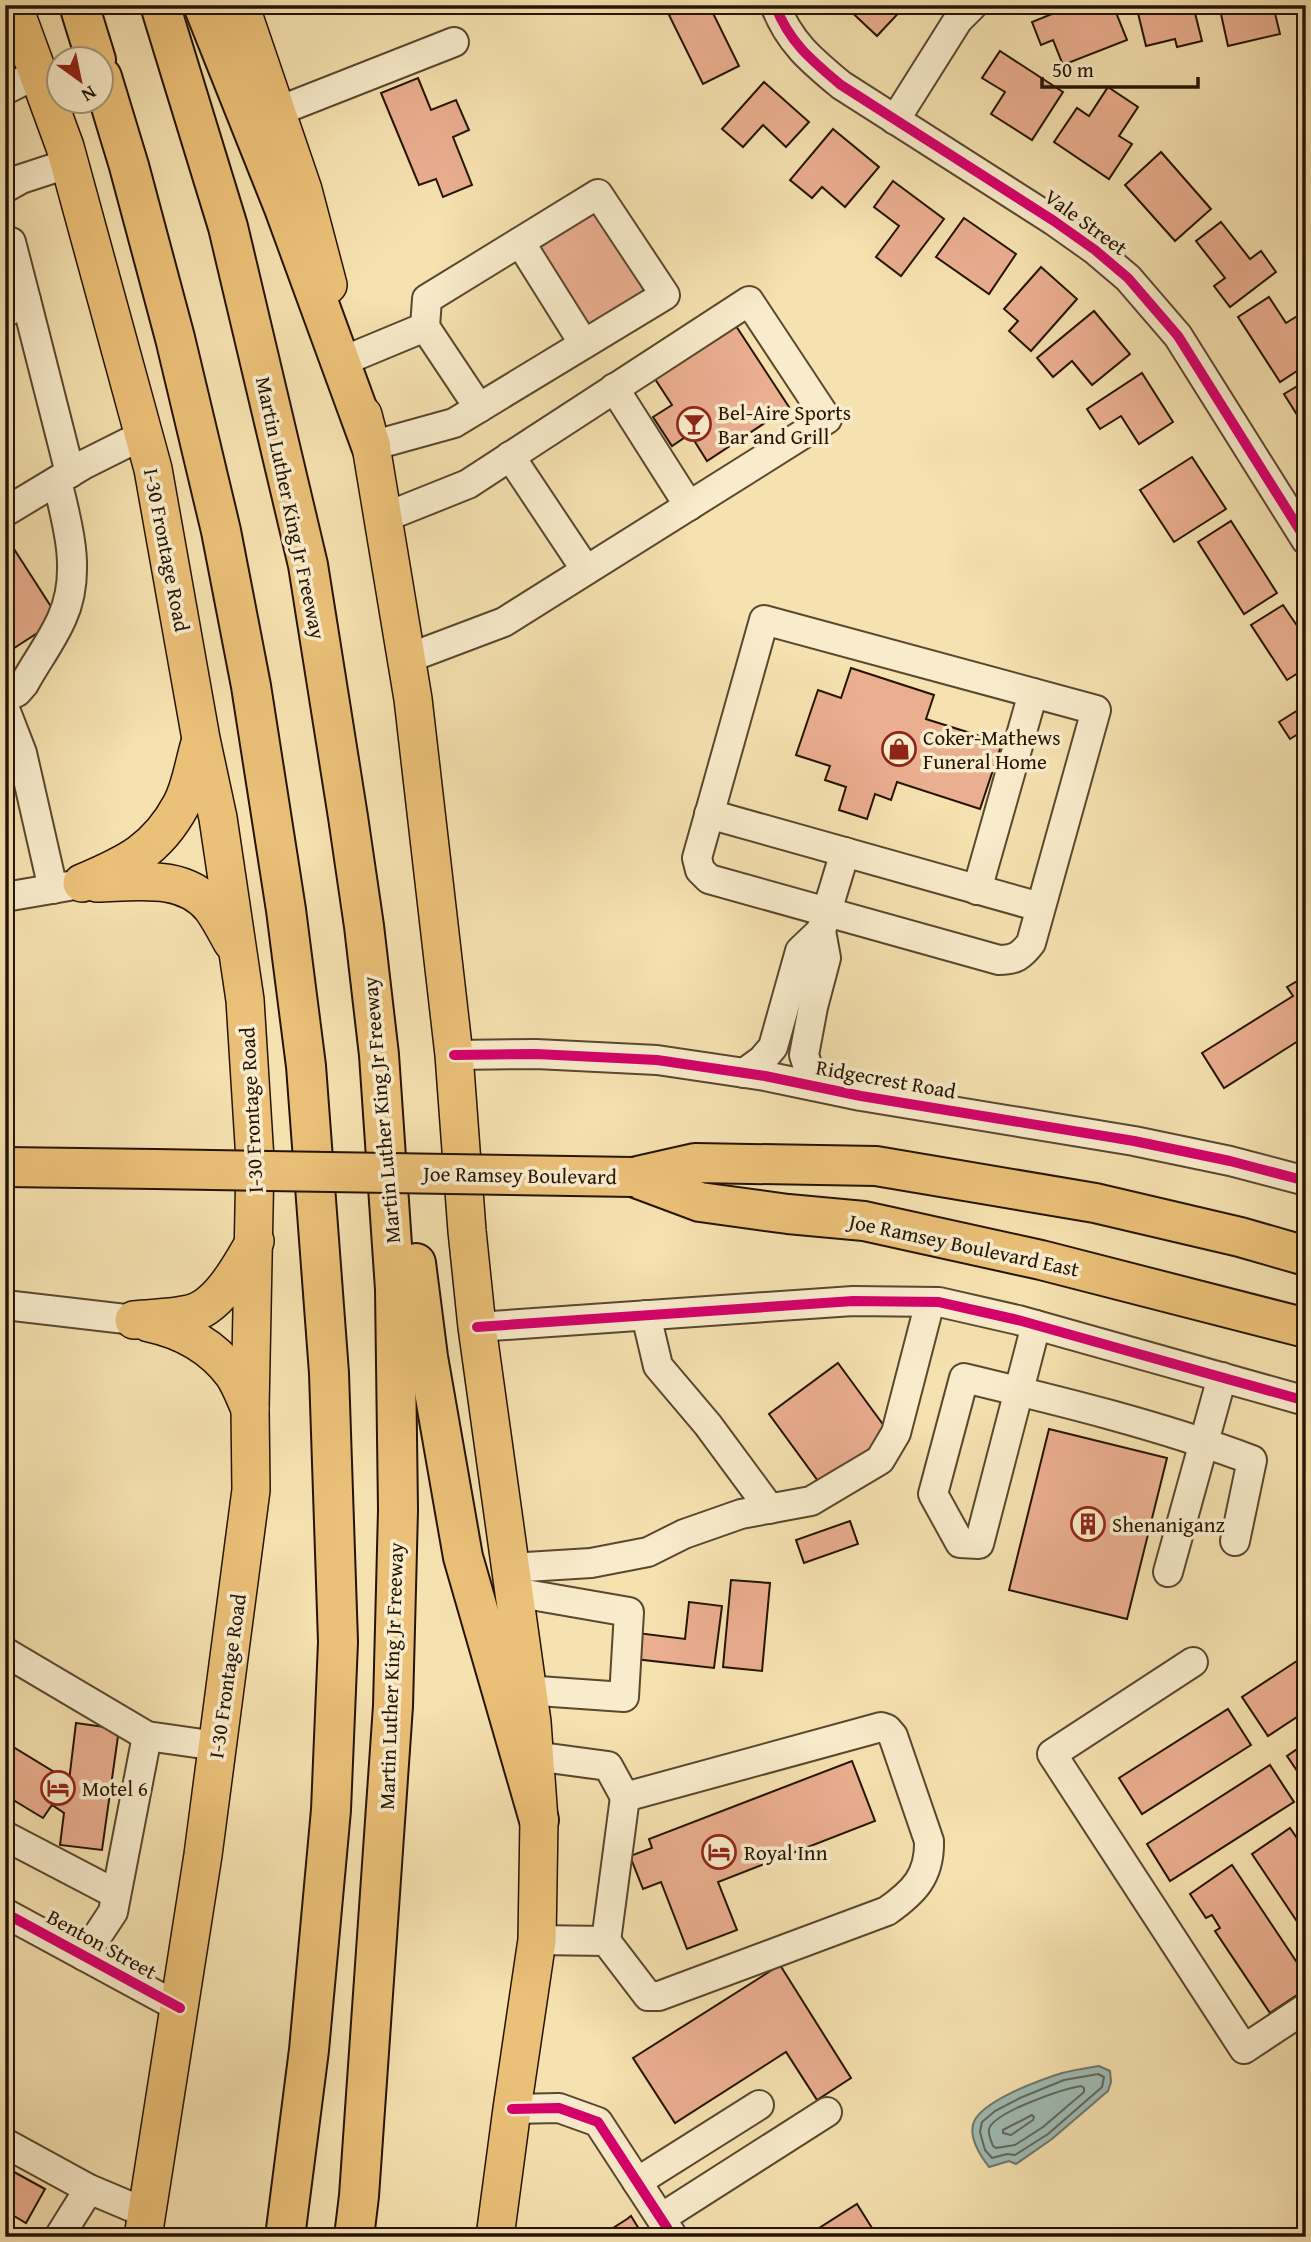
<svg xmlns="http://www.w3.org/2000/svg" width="1311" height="2242" font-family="'Gentium Book Plus',serif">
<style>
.water{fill:#9fbbb4;stroke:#6e786d;stroke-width:2}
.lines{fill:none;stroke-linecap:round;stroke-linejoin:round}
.shore{stroke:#62685b;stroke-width:2}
.building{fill:#eaae90;stroke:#251402;stroke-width:2}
.minor-casing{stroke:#59472e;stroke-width:32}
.major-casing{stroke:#251402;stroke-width:40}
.highway-casing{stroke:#251402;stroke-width:42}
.minor{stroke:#f9eccc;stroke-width:28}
.major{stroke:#ebc078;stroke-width:37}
.highway{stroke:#ebc078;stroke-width:38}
.highway-bridge-casing{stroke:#251402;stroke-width:42;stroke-linecap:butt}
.highway-bridge{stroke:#ebc078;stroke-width:38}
.cycleway-casing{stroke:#f9eccc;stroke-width:15}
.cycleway{stroke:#d6006c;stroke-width:10}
.labels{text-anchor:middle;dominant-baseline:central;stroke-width:7;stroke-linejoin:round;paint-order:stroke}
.street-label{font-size:21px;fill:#251402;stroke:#f9eccc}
.poi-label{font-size:21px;fill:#251402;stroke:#f9eccc;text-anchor:start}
</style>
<rect width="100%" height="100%" fill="#f6e1b0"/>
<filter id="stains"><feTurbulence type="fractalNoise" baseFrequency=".00286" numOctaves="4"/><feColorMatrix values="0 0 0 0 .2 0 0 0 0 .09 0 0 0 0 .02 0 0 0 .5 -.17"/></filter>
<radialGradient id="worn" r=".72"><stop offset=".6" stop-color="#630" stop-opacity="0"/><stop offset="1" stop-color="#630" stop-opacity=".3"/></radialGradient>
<!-- water -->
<path class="water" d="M 1099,2066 L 1110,2071 L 1111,2082 L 1108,2091 L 1052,2139 L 1016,2164 L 1009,2161 L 989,2167 C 979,2154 966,2133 976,2118 C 990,2098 1040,2080 1062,2073 C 1074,2070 1087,2068 1099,2066 Z"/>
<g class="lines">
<!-- shore -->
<g class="shore">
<polygon points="1098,2074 1104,2077 1102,2087 1048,2134 1015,2155 1007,2154 992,2158 985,2150 980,2132 982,2122 995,2111 1020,2098 1064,2080"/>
<path d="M 1081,2086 L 1084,2088 L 1084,2092 L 1043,2127 L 1015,2145 L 996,2148 L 993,2146 C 991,2141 988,2134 989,2129 C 994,2112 1063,2089 1081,2086 Z"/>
<polygon points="1032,2115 1034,2117 1033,2120 1011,2135 1003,2133 1003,2130"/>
</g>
</g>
<!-- building -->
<g class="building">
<polygon points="689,5 709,5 739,66 703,84 669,15"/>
<polygon points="844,5 906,5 877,36"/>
<polygon points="1074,5 1113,5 1127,40 1063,65 1053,40 1041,45 1032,22"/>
<polygon points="1136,5 1193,5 1202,41 1177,47 1175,39 1146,46"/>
<polygon points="1219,5 1273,5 1280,34 1228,46"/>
<polygon points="1000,51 1063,92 1032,140 991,114 1005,92 982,78"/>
<polygon points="418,78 431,110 456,100 469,130 453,137 472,185 443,197 436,179 419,185 381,93"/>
<polygon points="764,82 809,122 786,147 763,125 743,147 722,129"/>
<polygon points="1108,87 1138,107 1119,136 1132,144 1109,179 1054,142 1077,108 1089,116"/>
<polygon points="833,129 879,167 845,207 822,187 812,198 790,180"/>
<polygon points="1161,152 1211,209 1175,241 1125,185"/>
<polygon points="893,181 944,219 901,276 876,257 899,226 874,207"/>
<polygon points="593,211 646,293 590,328 538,247"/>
<polygon points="964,218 1016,254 989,294 936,257"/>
<polygon points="1221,222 1250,259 1261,251 1276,272 1230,307 1214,286 1225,278 1196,241"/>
<polygon points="1041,267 1077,299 1031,351 1009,331 1018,321 1004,309"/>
<polygon points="1269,297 1286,323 1299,315 1306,325 1306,365 1280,382 1238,317"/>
<polygon points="1094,311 1130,354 1092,385 1072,361 1053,377 1037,358"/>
<polygon points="736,326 789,407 707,461 690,434 672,446 653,417 672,405 655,379"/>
<polygon points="1142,373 1173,422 1139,444 1121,416 1100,429 1087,409"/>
<polygon points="1306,381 1306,429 1284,394"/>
<polygon points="1192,457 1226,509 1174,542 1140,490"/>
<polygon points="1231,521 1277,593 1244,614 1198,542"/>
<polygon points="5,535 59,619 5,654"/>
<polygon points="1283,605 1306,639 1306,668 1287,680 1251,625"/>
<polygon points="851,668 934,695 926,719 1002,743 980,809 897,782 891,800 875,794 867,819 839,810 846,787 825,780 830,766 796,755 818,690 841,698"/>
<polygon points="1306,705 1306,729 1290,739 1279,722"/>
<polygon points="1306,976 1306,1036 1224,1088 1202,1053 1293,996 1287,987"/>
<polygon points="838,1363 890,1434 821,1485 769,1414"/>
<polygon points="1049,1429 1167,1458 1127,1619 1009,1590"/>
<polygon points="850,1521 858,1544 804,1563 796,1540"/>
<polygon points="731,1580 770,1583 762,1671 723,1667"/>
<polygon points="689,1602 722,1606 714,1668 635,1659 638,1633 685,1639"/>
<polygon points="1306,1655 1306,1711 1268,1736 1242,1697"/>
<polygon points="1228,1709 1251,1745 1142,1814 1119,1778"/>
<polygon points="76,1723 119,1729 102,1850 60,1845 64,1813 52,1805 43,1818 5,1795 5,1742 69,1781"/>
<polygon points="1306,1743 1306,1784 1287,1756"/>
<polygon points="852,1761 875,1821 718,1882 737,1930 687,1949 661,1882 643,1889 630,1856 652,1848 649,1839"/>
<polygon points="1270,1765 1294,1802 1170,1881 1147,1844"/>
<polygon points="1290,1828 1306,1851 1306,1935 1252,1854"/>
<polygon points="1232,1865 1306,1976 1306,1989 1270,2013 1215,1931 1220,1928 1212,1915 1206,1918 1190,1894"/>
<polygon points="780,1965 851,2078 817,2100 786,2052 675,2123 633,2058"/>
<polygon points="5,2167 45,2189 26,2223 14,2216 5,2230"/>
<polygon points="857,2204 877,2236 805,2237"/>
<polygon points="631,2216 644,2237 599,2237 627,2219"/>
</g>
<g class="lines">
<!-- minor casing -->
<g class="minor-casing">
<g id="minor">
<path d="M 775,5 C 789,42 811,60 841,85 L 1054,221 L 1095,250 L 1128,278 L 1178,336 L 1306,540"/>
<polyline points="5,90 39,73"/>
<polyline points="276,112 454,42"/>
<polyline points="895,120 958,20 973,5"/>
<polyline points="5,188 21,179 70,163"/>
<polyline points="520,242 584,344"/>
<polyline points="26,300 70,473"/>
<polyline points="5,313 26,300 11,242"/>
<polyline points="425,327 479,408"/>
<polyline points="348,359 425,327 427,299 598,194 665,295 454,423 371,446"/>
<polyline points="614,388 689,506"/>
<polyline points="510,456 586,570"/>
<polyline points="5,512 83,465 143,435"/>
<polyline points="383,518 468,484 749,301 827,419 504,622 406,659"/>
<path d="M 764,620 L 1096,710 L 1031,943 C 1021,956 1015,960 999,960 L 709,879 L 700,870 L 697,858 Z"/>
<path d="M 5,698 L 17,692 L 24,684 C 36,662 52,641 62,618 C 82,574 68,525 57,481"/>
<polyline points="5,709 22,753 53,889"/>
<polyline points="709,814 1040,907"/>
<polyline points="977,890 1033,693"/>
<polyline points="5,897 69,886"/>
<polyline points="454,1055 536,1054 657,1060 765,1076 861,1096 1134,1141 1230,1161 1306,1181"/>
<polyline points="744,1073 762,1060 773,1047 800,951 821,931"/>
<polyline points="814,1086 804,1055 813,1007 826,958 821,931 845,852"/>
<polyline points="5,1305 134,1320"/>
<polyline points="646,1315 658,1366 708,1425 770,1509"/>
<path d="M 1036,1325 L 979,1544 L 960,1543 L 933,1494 L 964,1378 C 1060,1401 1159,1425 1252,1460 L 1235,1541"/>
<polyline points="477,1327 853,1301 939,1302 1018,1320 1306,1401"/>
<polyline points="510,1568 591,1563 648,1552 684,1534 741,1514 811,1501 880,1460 896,1433 930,1302"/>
<polyline points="1168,1572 1222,1377"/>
<polyline points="5,1652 147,1736 217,1746"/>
<polyline points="1193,1662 1052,1754 1244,2049 1306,2008"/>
<polyline points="510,1689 624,1697 629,1612 514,1592"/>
<path d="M 534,1756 L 608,1766 L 625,1797 L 881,1727 L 887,1729 L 893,1736 L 929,1841 C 930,1876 914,1892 887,1911 L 659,1996 L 648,1996 L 606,1941 L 537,1940"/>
<polyline points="5,1836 116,1894"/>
<polyline points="5,1913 180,2008"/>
<polyline points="606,1941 625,1797"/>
<polyline points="84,1956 113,1912 147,1736"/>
<polyline points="512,2109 559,2108 598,2122 673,2237"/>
<polyline points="5,2143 89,2189 146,2213"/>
<polyline points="637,2182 759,2105"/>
<polyline points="661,2218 827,2112"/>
<polyline points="59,2237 89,2189"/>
</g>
</g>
<!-- major casing -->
<g class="major-casing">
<g id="major">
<polyline points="13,5 65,147 153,469 201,739 218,818 245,1000 255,1160 250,1409 251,1490 203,1855 143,2237"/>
<polyline points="240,5 303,190 328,285"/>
<polyline points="363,415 371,446 413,699 454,1055 467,1231 477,1327 532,1722 539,1820 537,1940 512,2109 495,2237"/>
<path d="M 82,883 C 127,864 157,850 181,805 C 191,787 194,762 200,743"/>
<path d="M 97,883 C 136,882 185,873 212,908 C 220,919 226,931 232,942"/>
<path d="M 134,1320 C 152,1318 172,1318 189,1314 C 219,1308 241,1265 255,1241"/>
<path d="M 149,1323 C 182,1330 212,1346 233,1374 C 240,1384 245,1398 250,1409"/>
</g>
</g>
<!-- highway casing -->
<g class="highway-casing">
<g id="highway">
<polyline points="79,5 96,60"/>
<polyline points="160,5 228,227 308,565 348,817 364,926 379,1055 395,1289 398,1510 393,1706 359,2196 354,2237"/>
<polyline points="203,5 284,208 371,446"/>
<polyline points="102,77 129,166 175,338 221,531 251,686 286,910 306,1066 329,1373 338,1642 331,1810 309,2050 285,2237"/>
<polyline points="5,1167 155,1169"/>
<polyline points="633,1177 700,1202 788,1214 864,1221 1041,1260 1306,1328"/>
<polyline points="633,1177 695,1163 876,1166 1095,1203 1240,1237 1306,1256"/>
<polyline points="416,1263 428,1357 463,1557 539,1820"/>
</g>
</g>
<!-- minor -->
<use href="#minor" class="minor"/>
<!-- major -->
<use href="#major" class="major"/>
<!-- highway -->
<use href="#highway" class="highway"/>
<!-- highway-bridge casing -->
<g class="highway-bridge-casing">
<polyline id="highway-bridge" points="155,1169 633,1177"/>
</g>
<!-- highway-bridge -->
<use href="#highway-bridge" class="highway-bridge"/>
<!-- cycleway casing -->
<g class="cycleway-casing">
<g id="cycleway">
<path d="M 775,5 C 789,42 811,60 841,85 L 1054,221 L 1095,250 L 1128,278 L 1178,336 L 1306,540"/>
<polyline points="454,1055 536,1054 657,1060 765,1076 861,1096 1134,1141 1230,1161 1306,1181"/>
<polyline points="477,1327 853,1301 939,1302 1018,1320 1306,1401"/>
<polyline points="5,1913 180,2008"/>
<polyline points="512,2109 559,2108 598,2122 673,2237"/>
</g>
</g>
<!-- cycleway -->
<use href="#cycleway" class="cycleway"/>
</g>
<!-- icons -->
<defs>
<g id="bar-ring" transform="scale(1.75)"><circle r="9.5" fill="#f9eccc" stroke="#8f2418" stroke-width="1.5"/><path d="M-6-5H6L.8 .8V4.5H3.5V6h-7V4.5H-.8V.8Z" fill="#8f2418"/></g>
<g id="shop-ring" transform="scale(1.75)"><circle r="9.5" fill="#f9eccc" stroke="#8f2418" stroke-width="1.5"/><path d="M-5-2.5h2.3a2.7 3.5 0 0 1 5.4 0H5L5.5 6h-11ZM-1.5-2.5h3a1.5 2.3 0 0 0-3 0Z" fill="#8f2418"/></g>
<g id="building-ring" transform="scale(1.75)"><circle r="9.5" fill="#f9eccc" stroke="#8f2418" stroke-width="1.5"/><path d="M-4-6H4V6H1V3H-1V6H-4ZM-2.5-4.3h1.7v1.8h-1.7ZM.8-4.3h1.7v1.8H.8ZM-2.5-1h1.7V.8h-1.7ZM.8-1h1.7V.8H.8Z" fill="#8f2418"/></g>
<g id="hotel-ring" transform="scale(1.75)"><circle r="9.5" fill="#f9eccc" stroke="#8f2418" stroke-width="1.5"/><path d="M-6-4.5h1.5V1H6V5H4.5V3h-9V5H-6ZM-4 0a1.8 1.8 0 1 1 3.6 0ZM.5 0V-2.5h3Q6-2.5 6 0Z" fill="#8f2418"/></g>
</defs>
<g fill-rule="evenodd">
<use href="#bar-ring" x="694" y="424"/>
<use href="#shop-ring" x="899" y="749"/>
<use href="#building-ring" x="1088" y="1524"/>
<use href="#hotel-ring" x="58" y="1788"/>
<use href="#hotel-ring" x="719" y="1852"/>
</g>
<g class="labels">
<!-- street labels -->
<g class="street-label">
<text transform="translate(1086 222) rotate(36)">Vale Street</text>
<text transform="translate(291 508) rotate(78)">Martin Luther King Jr Freeway</text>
<text transform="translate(167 550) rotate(79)">I-30 Frontage Road</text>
<text transform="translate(886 1079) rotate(10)">Ridgecrest Road</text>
<text transform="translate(251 1110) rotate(-93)">I-30 Frontage Road</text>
<text transform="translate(381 1110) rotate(-95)">Martin Luther King Jr Freeway</text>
<text transform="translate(520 1175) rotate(1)">Joe Ramsey Boulevard</text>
<text transform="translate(964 1245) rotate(12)">Joe Ramsey Boulevard East</text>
<text transform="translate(227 1676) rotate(-82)">I-30 Frontage Road</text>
<text transform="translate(391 1676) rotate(-88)">Martin Luther King Jr Freeway</text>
<text transform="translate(102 1944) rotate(29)">Benton Street</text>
</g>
<!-- poi labels -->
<g class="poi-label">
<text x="718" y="412">Bel-Aire Sports<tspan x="718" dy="24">Bar and Grill</tspan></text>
<text x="923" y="737">Coker-Mathews<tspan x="923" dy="24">Funeral Home</tspan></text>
<text x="1112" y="1524">Shenaniganz</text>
<text x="82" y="1788">Motel 6</text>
<text x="744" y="1852">Royal Inn</text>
</g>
</g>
<!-- margin -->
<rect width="1311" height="2242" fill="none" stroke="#f6e1b0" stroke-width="28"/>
<rect x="7" y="7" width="1297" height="2228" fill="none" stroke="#251402" stroke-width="3.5"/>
<rect x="14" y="14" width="1283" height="2214" fill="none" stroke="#251402" stroke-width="2"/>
<!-- north arrow -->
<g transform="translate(80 80) rotate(147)"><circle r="33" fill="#f9eccc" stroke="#a4967b" stroke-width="2"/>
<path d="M0-5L12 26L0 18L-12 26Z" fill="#8f2418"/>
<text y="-10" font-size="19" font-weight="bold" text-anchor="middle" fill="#251402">N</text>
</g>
<!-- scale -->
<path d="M1042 77v10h156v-10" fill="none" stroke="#251402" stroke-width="3.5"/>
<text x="1052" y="77" font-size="21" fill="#251402" stroke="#f9eccc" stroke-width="5" paint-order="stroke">50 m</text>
<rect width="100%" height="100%" filter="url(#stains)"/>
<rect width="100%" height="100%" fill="url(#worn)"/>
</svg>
